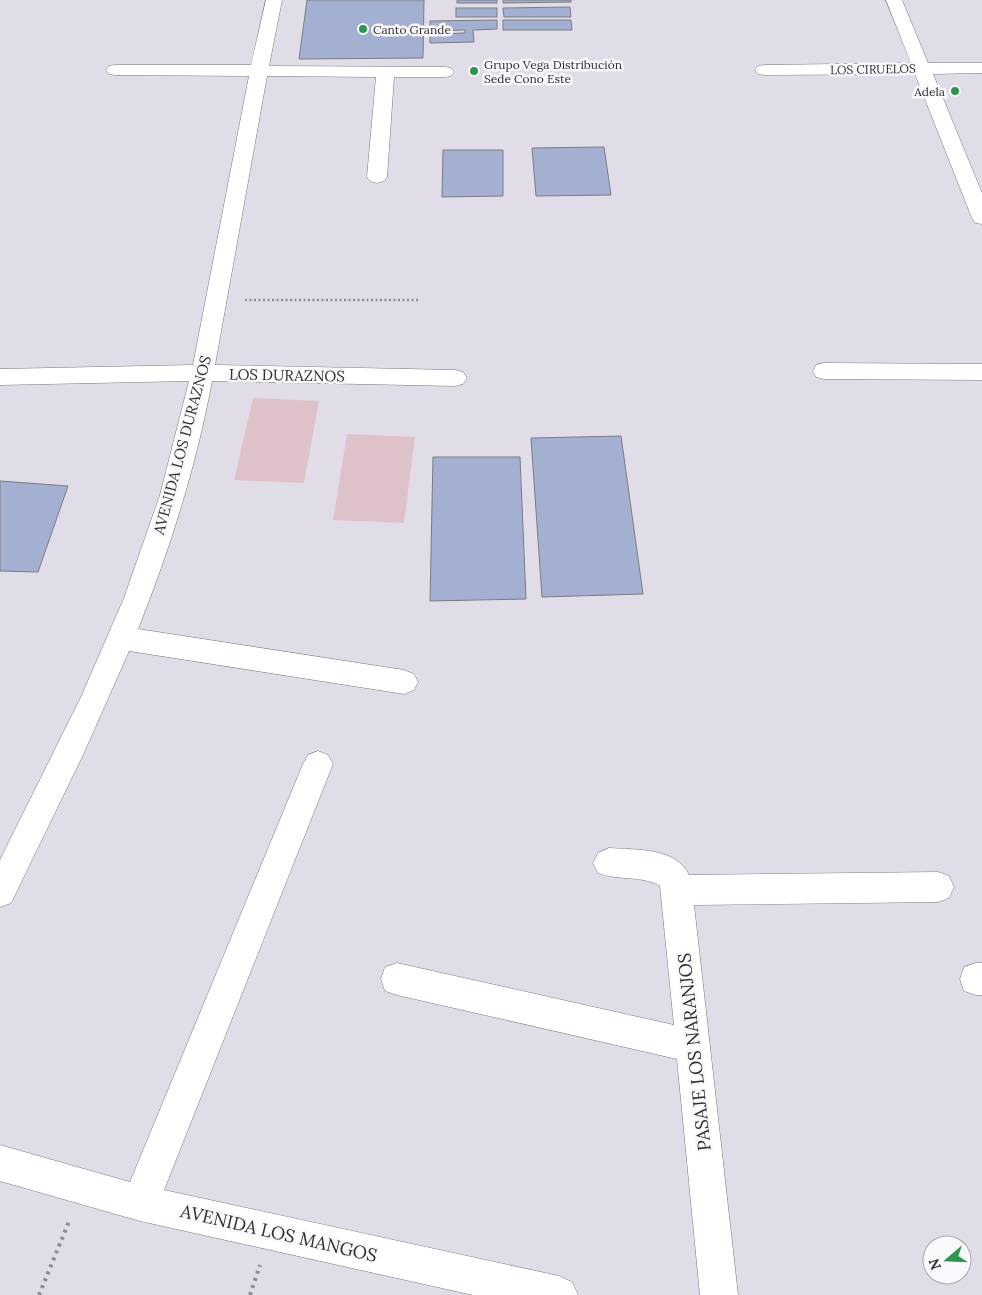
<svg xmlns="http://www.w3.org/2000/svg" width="982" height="1295" font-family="Lora,serif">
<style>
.built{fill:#e0dde8;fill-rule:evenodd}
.green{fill:#dfc1c9}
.building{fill:#a4b0d2;stroke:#7a7c7f}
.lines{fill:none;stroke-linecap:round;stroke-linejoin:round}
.minor-casing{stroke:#79787b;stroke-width:1}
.path-far1{stroke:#8e8d90;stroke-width:2.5;stroke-dasharray:2 2.5;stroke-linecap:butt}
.path{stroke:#8e8d90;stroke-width:4;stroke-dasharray:3 4.5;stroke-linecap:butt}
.minor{fill:#fff;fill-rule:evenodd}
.poi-dot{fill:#2d964d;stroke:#f9f8fc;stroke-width:2}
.labels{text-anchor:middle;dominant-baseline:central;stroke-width:5;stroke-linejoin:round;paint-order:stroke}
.far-poi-label{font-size:12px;fill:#2f2f30;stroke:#f9f8fc;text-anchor:start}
.far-street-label{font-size:12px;fill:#2f2f30;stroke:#f9f8fc}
.street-label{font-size:15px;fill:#2f2f30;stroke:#f9f8fc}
.near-street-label{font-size:18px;fill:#2f2f30;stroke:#f9f8fc}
</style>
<rect width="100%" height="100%" fill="#ecebef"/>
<!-- built -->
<path class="built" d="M 0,0 L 982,0 L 982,1295 L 0,1295 ZM 932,1245 L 962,1245 L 962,1275 L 932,1275 Z"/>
<!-- green -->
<g class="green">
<polygon points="253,398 319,401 304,483 234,480"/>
<polygon points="347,434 415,437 404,523 333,520"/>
</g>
<!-- building -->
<g class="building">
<polygon points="307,0 424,0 423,58 299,59"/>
<rect x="457" y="0" width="40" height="3"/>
<polygon points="503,0 571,0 571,2 503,3"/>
<polygon points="570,7 571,17 504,17 503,8"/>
<rect x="456" y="8" width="41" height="9"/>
<polygon points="497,20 497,29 473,30 474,42 430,43 430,34 465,33 465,30 430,31 430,21"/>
<polygon points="503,20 571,20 572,30 503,30"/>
<polygon points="604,147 611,195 536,196 532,148"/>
<polygon points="443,150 503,150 503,196 442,197"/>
<polygon points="621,436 643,594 542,597 531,438"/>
<polygon points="433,457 520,457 526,599 430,601"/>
<polygon points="0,481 68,486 38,572 0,571"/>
</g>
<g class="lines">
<!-- minor casing -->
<g class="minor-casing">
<g id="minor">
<path d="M 266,0 L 282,0 L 269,66 L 445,67 L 451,68 L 454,72 L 451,76 L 445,77 L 394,77 L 387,177 L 384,181 L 377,183 L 370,181 L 367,177 L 376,77 L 267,76 L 215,365 L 455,370 L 463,372 L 467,378 L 463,384 L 455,386 L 212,381 C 196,467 170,549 138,629 L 404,670 L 414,674 L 418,682 L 414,690 L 404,694 L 129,651 L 83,755 L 11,903 L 0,907 L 0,860 L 81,697 L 124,598 L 160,495 L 189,381 L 0,385 L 0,369 L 193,365 L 249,76 L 115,75 L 109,74 L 106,70 L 109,66 L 115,65 L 251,65 Z"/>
<polygon points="886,0 902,0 928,63 982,63 982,73 933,74 982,193 982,224 975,223 972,218 915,74 764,75 758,74 755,70 758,66 764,65 911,63"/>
<polygon points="824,363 982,364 982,380 824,379 816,377 813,371 816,365"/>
<polygon points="318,751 328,755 333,764 164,1190 559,1276 572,1282 578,1295 473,1295 140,1221 0,1181 0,1145 130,1182 303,764 308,755"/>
<path d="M 609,848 C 634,850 677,847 689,875 L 938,872 L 949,876 L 954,887 L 949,898 L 938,902 L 694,905 L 738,1295 L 700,1295 L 677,1059 L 397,995 L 385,991 L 381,979 L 385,967 L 397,963 L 674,1025 L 660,886 C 643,875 618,881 598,873 L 593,863 L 598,853 Z"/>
<polygon points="976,963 982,963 982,995 976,995 964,991 960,979 964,967"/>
</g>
</g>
<!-- path-far1 -->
<polyline class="path-far1" points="245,300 419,300"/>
<!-- path -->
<g class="path">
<polyline points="39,1295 70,1219"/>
<polyline points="250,1295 260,1265"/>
</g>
<!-- minor -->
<use href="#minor" class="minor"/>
</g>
<!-- markers -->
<g class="poi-dot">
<circle cx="363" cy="29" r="5"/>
<circle cx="474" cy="71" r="5"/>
<circle cx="955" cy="91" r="5"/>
</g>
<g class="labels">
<!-- far-poi labels -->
<g class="far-poi-label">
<text x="373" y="29">Canto Grande</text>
<text x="484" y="64">Grupo Vega Distribución<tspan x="484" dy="14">Sede Cono Este</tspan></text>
<text x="945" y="91" text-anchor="end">Adela</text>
</g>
<!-- far-street labels -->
<g class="far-street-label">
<text transform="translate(873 69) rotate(-1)">LOS CIRUELOS</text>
</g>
<!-- street labels -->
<g class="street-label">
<text transform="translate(287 375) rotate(1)">LOS DURAZNOS</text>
<text transform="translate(182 445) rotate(-75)">AVENIDA LOS DURAZNOS</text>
</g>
<!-- near-street labels -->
<g class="near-street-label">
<text transform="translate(694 1052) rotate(-96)">PASAJE LOS NARANJOS</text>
<text transform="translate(279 1233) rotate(13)">AVENIDA LOS MANGOS</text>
</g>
</g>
<!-- north arrow -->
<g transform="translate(947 1260) rotate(251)"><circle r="24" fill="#f9f8fc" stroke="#a8a8aa"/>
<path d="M0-4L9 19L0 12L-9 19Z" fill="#2d964d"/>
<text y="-8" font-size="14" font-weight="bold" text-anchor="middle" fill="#2f2f30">N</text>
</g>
</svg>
